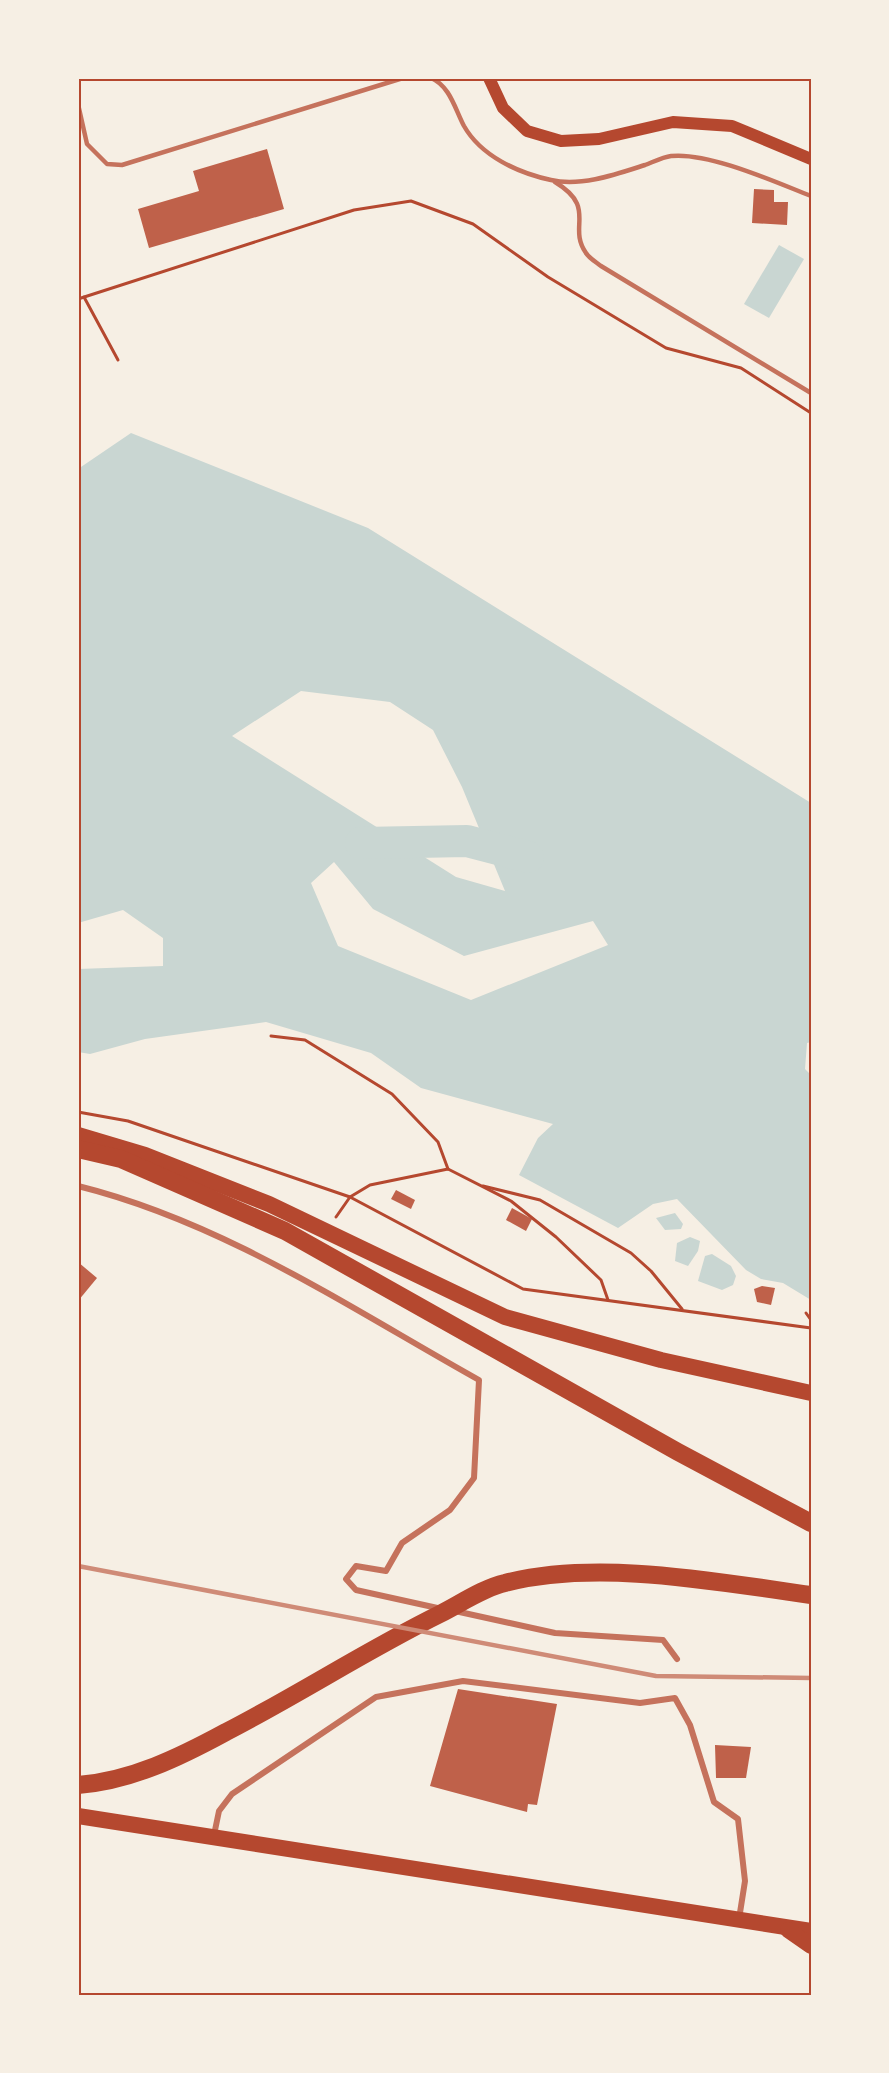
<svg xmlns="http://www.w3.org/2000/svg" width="889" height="2073" font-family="'PT Serif',serif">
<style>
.water{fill:#c9d6d2;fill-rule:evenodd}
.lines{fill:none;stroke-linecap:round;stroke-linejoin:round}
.river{stroke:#c9d6d2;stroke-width:32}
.building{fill:#bf614a}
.path{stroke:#b5482f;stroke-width:3}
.service{stroke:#c5725c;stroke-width:4.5}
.minor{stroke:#c5725c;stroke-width:6}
.secondary{stroke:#b5482f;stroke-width:12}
.trunk{stroke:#b5482f;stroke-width:16}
.motorway{stroke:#b5482f;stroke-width:18}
.rail{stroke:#cf8b77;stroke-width:4.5}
.neatline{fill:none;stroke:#b5482f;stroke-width:2}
</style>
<rect width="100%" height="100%" fill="#f6efe4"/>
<!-- water -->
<g class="water">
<polygon points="779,245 804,259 769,318 744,304"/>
<path d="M 131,433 L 368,528 L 811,803 L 811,1042 L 807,1043 L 805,1069 L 811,1075 L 811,1300 L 783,1283 L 761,1279 L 746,1270 L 677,1199 L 653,1204 L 618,1228 L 519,1175 L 538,1138 L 553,1124 L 421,1088 L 371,1053 L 266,1022 L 145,1039 L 90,1054 L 78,1052 L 78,969 L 163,966 L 163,938 L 123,910 L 78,923 L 78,469 ZM 301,691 L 390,702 L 433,730 L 462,787 L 505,891 L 456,877 L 232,736 ZM 334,862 L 373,909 L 464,956 L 593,921 L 608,945 L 471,1000 L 338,946 L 311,883 Z"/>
<polygon points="675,1213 683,1224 681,1229 665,1230 656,1218"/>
<polygon points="690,1237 700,1241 698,1251 688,1266 675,1261 677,1243"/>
<polygon points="712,1254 731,1266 736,1276 733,1285 722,1290 698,1281 705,1256"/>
</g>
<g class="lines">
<!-- river -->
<polyline class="river" points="361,843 467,841 528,857"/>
</g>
<!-- building -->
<g class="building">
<polygon points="267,149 284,209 149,248 138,209 199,191 193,171"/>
<polygon points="754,189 774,190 774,202 788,202 787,225 752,223"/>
<polygon points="396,1190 415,1200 411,1209 391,1199"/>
<polygon points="512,1208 532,1219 526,1231 506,1220"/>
<polygon points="78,1262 97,1278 78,1301"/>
<polygon points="762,1286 775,1288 771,1305 757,1302 754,1289"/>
<polygon points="458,1689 557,1704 537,1805 528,1804 527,1812 430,1786"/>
<polygon points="715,1745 751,1747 746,1778 716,1778"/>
</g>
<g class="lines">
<!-- path -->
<g class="path">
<polyline points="84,297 118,360"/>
<polyline points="78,299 354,210 411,201 473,224 548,277 666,348 741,368 811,413"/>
<polyline points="271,1036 305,1040 392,1094 438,1142 448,1169"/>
<polyline points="78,1112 128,1121 350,1197 523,1289 811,1328"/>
<polyline points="483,1186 540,1200 631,1253 651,1271 682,1309"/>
<polyline points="336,1217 350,1197 370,1185 448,1169 511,1201 556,1237 601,1280 608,1300"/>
<polyline points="806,1313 811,1320"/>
</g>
<!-- service -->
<g class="service">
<path d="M 431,78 C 450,86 455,109 464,126 C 481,156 518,173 551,180 C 581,187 617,174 645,165 C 653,162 663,157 671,156 C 709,152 775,182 811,196"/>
<polyline points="78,104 87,144 107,164 122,165 403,78"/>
<path d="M 555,182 C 598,208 567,226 586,253 C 589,258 596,262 601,266 L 811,393"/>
</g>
<!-- minor -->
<g class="minor">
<path d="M 78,1186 C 223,1222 350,1308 479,1380 L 474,1478 L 450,1510 L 402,1543 L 386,1571 L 356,1566 L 346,1579 L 356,1590 L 442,1609"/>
<polyline points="455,1611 555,1633 663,1640 677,1659"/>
<polyline points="214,1835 219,1811 232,1794 376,1697 463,1681 640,1703 675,1698 690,1725 714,1802 738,1819 745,1881 739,1919"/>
</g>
<!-- secondary -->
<polyline class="secondary" points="489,78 503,108 527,131 561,141 599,139 673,122 732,126 811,159"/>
<!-- trunk -->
<g class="trunk">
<polyline points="78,1135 145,1155 269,1204 505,1317 661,1360 811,1393"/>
<polyline points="78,1816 811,1931"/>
<polyline points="788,1930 811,1946"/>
</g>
<!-- motorway -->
<g class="motorway">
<polyline points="78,1149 121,1159 285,1231 678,1452 811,1523"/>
<path d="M 78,1785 C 131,1781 180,1757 226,1732 C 298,1695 367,1650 440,1614 C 460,1604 483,1588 505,1583 C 598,1559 717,1582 811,1595"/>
</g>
<!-- rail -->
<polyline class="rail" points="78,1566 656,1676 811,1678"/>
</g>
<!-- border -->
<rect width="889" height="2073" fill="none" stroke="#f6efe4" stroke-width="159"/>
<rect x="80" y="80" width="730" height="1914" class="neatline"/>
</svg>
